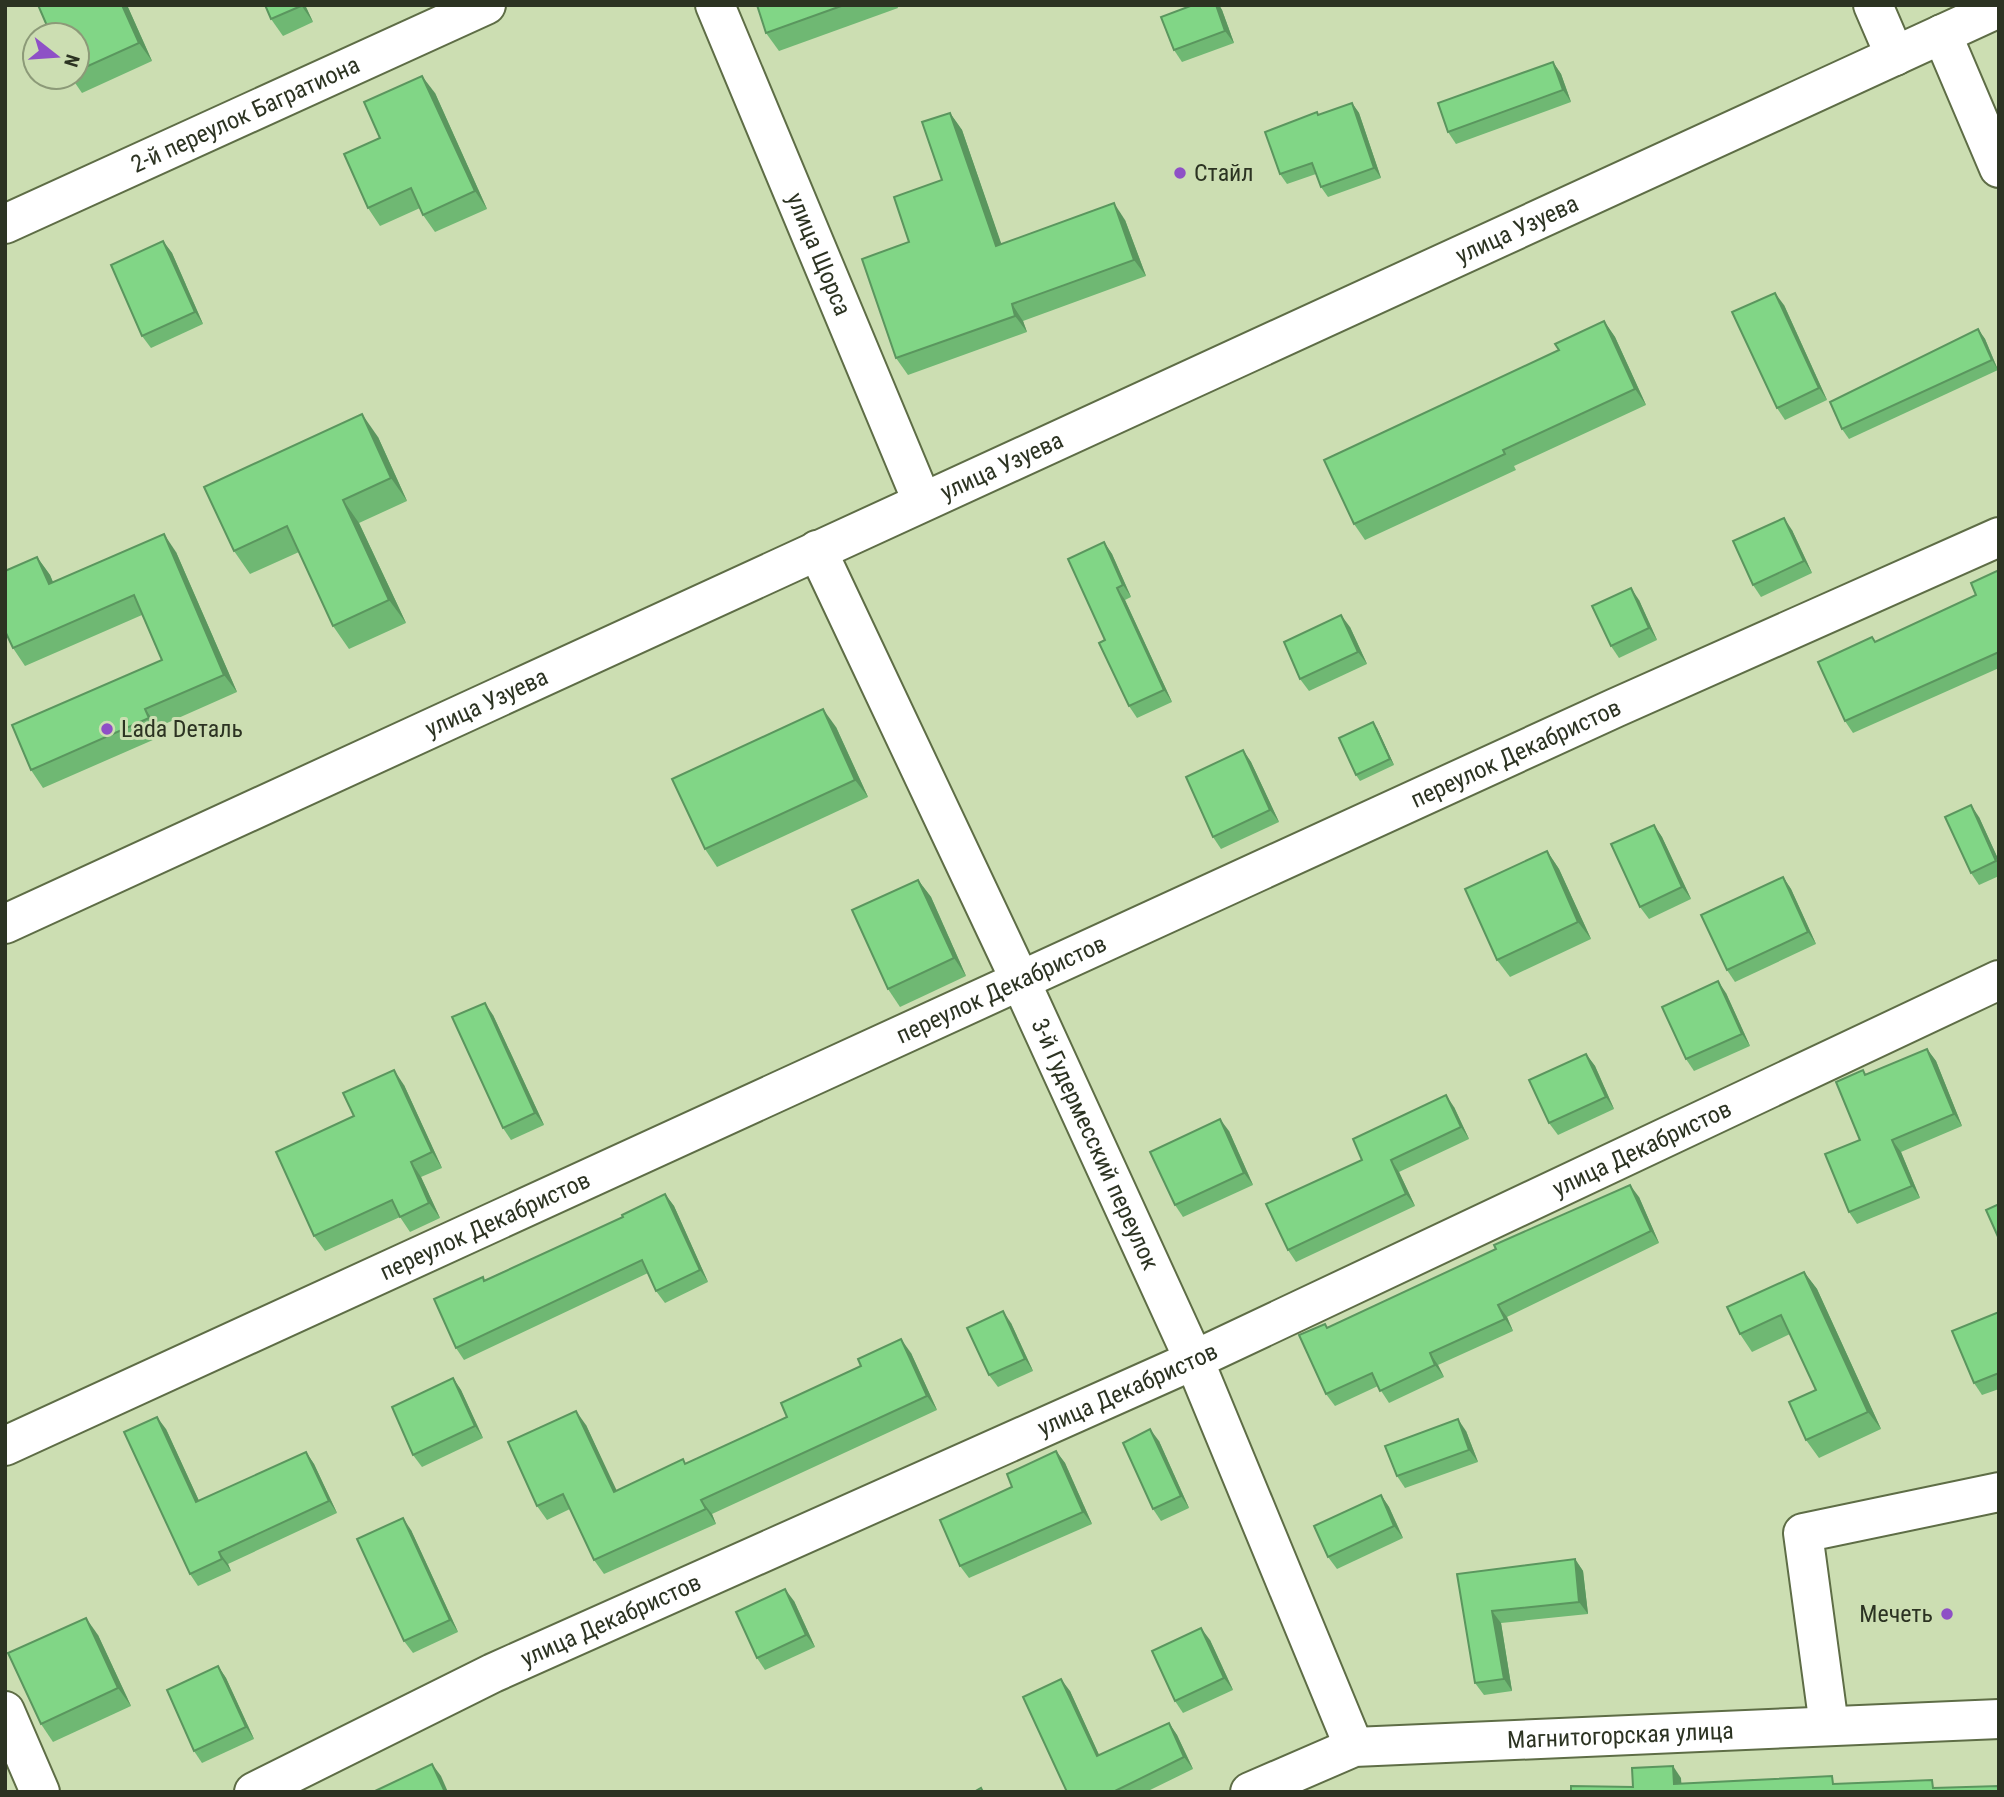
<svg xmlns="http://www.w3.org/2000/svg" width="2004" height="1797" font-family="'Roboto Condensed',sans-serif">
<style>
.lines{fill:none;stroke-linecap:round;stroke-linejoin:round}
.minor-casing{stroke:#5e6d46;stroke-width:42}
.major-casing{stroke:#5e6d46;stroke-width:42}
.minor{stroke:#fff;stroke-width:38}
.major{stroke:#fff;stroke-width:38}
.wall{fill:#6fb873}
.shaded-wall{fill:#5a965e}
.building{fill:#81d686;stroke:#5a965e;stroke-width:2}
.poi-dot{fill:#8e50c6;stroke:#ccdeb2;stroke-width:2.5}
.labels{text-anchor:middle;dominant-baseline:central;stroke-width:6;stroke-linejoin:round;paint-order:stroke}
.street-label{font-size:24px;fill:#2c3322;stroke:#ccdeb2}
.poi-label{font-size:24px;fill:#2c3322;stroke:#ccdeb2;text-anchor:start}
</style>
<rect width="100%" height="100%" fill="#ccdeb2"/>
<g class="lines">
<!-- minor casing -->
<g class="minor-casing">
<g id="minor">
<path id="s1" d="M 715,5 L 922,501"/>
<polyline points="1873,5 1895,56"/>
<polyline points="1942,34 1999,168"/>
<path id="s2" d="M 5,224 L 486,5"/>
<path id="s3" d="M 817,550 L 1020,980 L 1194,1360 L 1354,1747"/>
<path id="s4" d="M 5,1446 L 1615,708 L 1999,537"/>
<polyline points="5,1711 40,1792"/>
<polyline points="1829,1726 1803,1533 1999,1492"/>
<path id="s5" d="M 254,1792 L 493,1673 L 1194,1360 L 1999,980"/>
<path id="s6" d="M 1250,1792 L 1354,1747 L 1999,1719"/>
</g>
</g>
<!-- major casing -->
<g class="major-casing">
<g id="major">
<path id="s7" d="M 5,924 L 1999,8"/>
</g>
</g>
<!-- minor -->
<use href="#minor" class="minor"/>
<!-- major -->
<use href="#major" class="major"/>
</g>
<!-- wall -->
<g class="wall">
<polygon points="127,5 152,61 82,93 71,77 77,77 77,35"/>
<polygon points="265,5 305,5 313,22 283,36 271,19"/>
<polygon points="757,5 897,5 898,8 779,51 766,33"/>
<polygon points="1193,5 1219,5 1222,10 1234,43 1182,62 1174,50"/>
<polygon points="1553,62 1561,74 1571,102 1456,144 1448,132"/>
<polygon points="435,93 487,209 435,232 423,215 420,208 380,226 368,208"/>
<polygon points="1352,103 1359,113 1381,178 1328,197 1321,187 1316,174 1287,184 1280,174 1318,115"/>
<polygon points="950,113 962,130 1001,244 1125,220 1146,276 1023,321 1027,332 908,375 896,358 909,242 942,180"/>
<polygon points="163,241 172,253 203,324 151,348 142,336"/>
<polygon points="1784,305 1827,400 1785,420 1777,408"/>
<polygon points="1604,321 1615,337 1646,405 1514,466 1516,470 1365,540 1354,524 1559,350"/>
<polygon points="1978,329 1985,339 1998,370 1849,439 1842,429"/>
<polygon points="378,437 407,501 359,523 406,623 349,649 333,626 299,552 250,574 234,551"/>
<polygon points="1792,530 1812,573 1761,597 1753,585"/>
<polygon points="1104,542 1112,554 1131,597 1125,600 1172,702 1137,718 1129,706 1105,640"/>
<polygon points="176,552 237,692 158,727 162,736 43,788 31,770 162,660 142,615 25,666 13,648 37,557 50,575 53,582"/>
<polygon points="1999,570 1999,668 1853,733 1845,721 1872,637 1875,642 1976,595"/>
<polygon points="1639,600 1657,640 1619,658 1611,646"/>
<polygon points="1350,627 1367,664 1309,691 1300,679"/>
<polygon points="836,727 868,797 717,867 705,849"/>
<polygon points="1377,728 1394,765 1360,781 1356,775"/>
<polygon points="1243,750 1251,762 1279,822 1221,849 1213,837"/>
<polygon points="1979,817 1999,861 1999,876 1979,885 1971,873"/>
<polygon points="1654,825 1662,837 1691,899 1649,919 1640,907"/>
<polygon points="1547,851 1559,869 1591,939 1510,977 1497,960"/>
<polygon points="1783,877 1791,889 1816,944 1735,982 1727,970"/>
<polygon points="918,880 931,897 966,976 900,1007 888,989"/>
<polygon points="1726,993 1750,1046 1694,1071 1686,1059"/>
<polygon points="493,1015 544,1125 511,1140 503,1128"/>
<polygon points="1927,1049 1936,1061 1962,1126 1901,1152 1920,1198 1857,1224 1849,1212 1860,1140 1863,1070 1866,1074"/>
<polygon points="1586,1054 1595,1066 1614,1109 1558,1135 1549,1123"/>
<polygon points="404,1085 442,1168 421,1177 440,1218 410,1232 400,1217 325,1251 314,1236 354,1116"/>
<polygon points="1454,1107 1469,1139 1399,1172 1415,1206 1296,1262 1288,1250 1362,1160"/>
<polygon points="1229,1131 1253,1185 1183,1217 1175,1205"/>
<polygon points="665,1194 674,1206 708,1282 665,1303 656,1291 648,1273 464,1360 456,1348 485,1280 623,1217"/>
<polygon points="1639,1197 1659,1243 1507,1317 1513,1331 1438,1365 1444,1377 1389,1403 1378,1386 1335,1406 1326,1394 1328,1327"/>
<polygon points="1804,1272 1817,1289 1881,1429 1819,1458 1806,1440 1816,1390 1790,1334 1752,1352 1740,1334"/>
<polygon points="1999,1312 1999,1389 1982,1395 1974,1383"/>
<polygon points="1011,1323 1033,1371 998,1387 989,1375"/>
<polygon points="911,1353 937,1410 712,1514 716,1524 604,1574 594,1560 570,1509 547,1520 537,1506 586,1425 616,1491 686,1464 787,1417 861,1366"/>
<polygon points="453,1378 461,1390 483,1438 422,1467 413,1455"/>
<polygon points="166,1429 199,1501 306,1452 314,1464 337,1513 228,1564 231,1571 198,1586 190,1574"/>
<polygon points="1466,1431 1478,1462 1405,1488 1397,1476"/>
<polygon points="1159,1441 1189,1508 1161,1521 1153,1509"/>
<polygon points="1056,1451 1065,1463 1092,1524 969,1578 960,1566 1012,1487"/>
<polygon points="1381,1495 1389,1507 1403,1538 1337,1569 1328,1557"/>
<polygon points="411,1530 458,1632 413,1653 404,1641"/>
<polygon points="1575,1559 1583,1571 1588,1614 1501,1623 1512,1691 1484,1695 1475,1683 1457,1574"/>
<polygon points="794,1601 815,1647 765,1670 757,1658"/>
<polygon points="98,1635 131,1706 53,1742 41,1724"/>
<polygon points="1210,1640 1233,1690 1183,1713 1175,1701"/>
<polygon points="218,1666 226,1678 254,1739 202,1763 194,1751"/>
<polygon points="1070,1691 1099,1755 1169,1723 1177,1735 1193,1769 1146,1792 1067,1792"/>
</g>
<!-- shaded-wall -->
<g class="shaded-wall">
<polygon points="122,5 127,5 152,61 139,43"/>
<polygon points="301,5 305,5 313,22"/>
<polygon points="1216,5 1219,5 1222,10 1234,43 1225,31"/>
<polygon points="1553,62 1561,74 1571,102 1563,90"/>
<polygon points="422,76 435,93 487,209 475,191"/>
<polygon points="1352,103 1359,113 1381,178 1374,168"/>
<polygon points="950,113 962,130 1008,263 996,246"/>
<polygon points="1114,203 1125,220 1146,276 1134,260"/>
<polygon points="163,241 172,253 203,324 195,312"/>
<polygon points="1775,293 1784,305 1827,400 1819,388"/>
<polygon points="1012,304 1023,321 1027,332 1015,316"/>
<polygon points="1604,321 1615,337 1646,405 1635,389"/>
<polygon points="1978,329 1985,339 1998,370 1992,360"/>
<polygon points="362,414 378,437 407,501 391,478"/>
<polygon points="343,500 359,523 406,623 389,600"/>
<polygon points="1784,518 1792,530 1812,573 1804,561"/>
<polygon points="164,534 176,552 237,692 224,675"/>
<polygon points="1104,542 1112,554 1131,597 1123,585"/>
<polygon points="37,557 50,575 61,602 49,584"/>
<polygon points="1117,588 1125,600 1172,702 1164,690"/>
<polygon points="1631,588 1639,600 1657,640 1649,628"/>
<polygon points="1341,615 1350,627 1367,664 1358,652"/>
<polygon points="145,709 158,727 162,736 149,718"/>
<polygon points="823,709 836,727 868,797 855,780"/>
<polygon points="1373,722 1377,728 1394,765 1390,759"/>
<polygon points="1243,750 1251,762 1279,822 1270,810"/>
<polygon points="1971,805 1979,817 1999,861 1999,865"/>
<polygon points="1654,825 1662,837 1691,899 1682,887"/>
<polygon points="1547,851 1559,869 1591,939 1578,922"/>
<polygon points="1783,877 1791,889 1816,944 1808,932"/>
<polygon points="918,880 931,897 966,976 954,958"/>
<polygon points="1718,981 1726,993 1750,1046 1742,1034"/>
<polygon points="485,1003 493,1015 544,1125 535,1113"/>
<polygon points="1927,1049 1936,1061 1962,1126 1954,1114"/>
<polygon points="1586,1054 1595,1066 1614,1109 1606,1097"/>
<polygon points="394,1070 404,1085 442,1168 432,1152"/>
<polygon points="1446,1095 1454,1107 1469,1139 1461,1127"/>
<polygon points="1220,1119 1229,1131 1253,1185 1244,1173"/>
<polygon points="1892,1140 1901,1152 1920,1198 1912,1186"/>
<polygon points="1391,1160 1399,1172 1415,1206 1406,1194"/>
<polygon points="411,1162 421,1177 440,1218 429,1203"/>
<polygon points="1630,1185 1639,1197 1659,1243 1651,1231"/>
<polygon points="665,1194 674,1206 708,1282 700,1270"/>
<polygon points="1804,1272 1817,1289 1881,1429 1868,1412"/>
<polygon points="1498,1305 1507,1317 1513,1331 1505,1319"/>
<polygon points="1003,1311 1011,1323 1033,1371 1025,1359"/>
<polygon points="901,1339 911,1353 937,1410 927,1396"/>
<polygon points="1430,1353 1438,1365 1444,1377 1435,1365"/>
<polygon points="453,1378 461,1390 483,1438 475,1426"/>
<polygon points="576,1411 586,1425 624,1506 614,1492"/>
<polygon points="157,1417 166,1429 205,1514 196,1502"/>
<polygon points="1458,1419 1466,1431 1478,1462 1469,1450"/>
<polygon points="1150,1429 1159,1441 1189,1508 1181,1496"/>
<polygon points="1056,1451 1065,1463 1092,1524 1083,1512"/>
<polygon points="306,1452 314,1464 337,1513 329,1501"/>
<polygon points="1381,1495 1389,1507 1403,1538 1394,1526"/>
<polygon points="701,1500 712,1514 716,1524 706,1509"/>
<polygon points="403,1518 411,1530 458,1632 450,1620"/>
<polygon points="219,1552 228,1564 231,1571 222,1559"/>
<polygon points="1575,1559 1583,1571 1588,1614 1579,1602"/>
<polygon points="785,1589 794,1601 815,1647 806,1635"/>
<polygon points="1492,1611 1501,1623 1512,1691 1504,1679"/>
<polygon points="86,1618 98,1635 131,1706 118,1688"/>
<polygon points="1201,1628 1210,1640 1233,1690 1224,1678"/>
<polygon points="218,1666 226,1678 254,1739 246,1727"/>
<polygon points="1061,1679 1070,1691 1105,1768 1097,1756"/>
<polygon points="1169,1723 1177,1735 1193,1769 1184,1757"/>
<polygon points="432,1764 441,1776 448,1792 445,1792"/>
<polygon points="1673,1766 1681,1778 1682,1792 1674,1784"/>
</g>
<!-- building -->
<g class="building">
<polygon points="38,5 122,5 139,43 77,71 77,35 51,35"/>
<polygon points="265,5 301,5 301,6 271,19"/>
<polygon points="757,5 844,5 766,33"/>
<polygon points="1193,5 1216,5 1225,31 1174,50 1161,17"/>
<polygon points="1553,62 1563,90 1448,132 1438,103"/>
<polygon points="422,76 475,191 423,215 411,188 368,208 344,154 380,138 364,102"/>
<polygon points="1352,103 1374,168 1321,187 1312,163 1280,174 1265,132 1317,112 1318,115"/>
<polygon points="950,113 996,246 1114,203 1134,260 1012,304 1015,316 896,358 862,259 909,242 894,197 942,180 922,122"/>
<polygon points="163,241 195,312 142,336 111,265"/>
<polygon points="1775,293 1819,388 1777,408 1732,312"/>
<polygon points="1604,321 1635,389 1503,450 1505,454 1354,524 1324,460 1559,350 1555,344"/>
<polygon points="1978,329 1992,360 1842,429 1830,402"/>
<polygon points="362,414 391,478 343,500 389,600 333,626 287,526 234,551 204,487"/>
<polygon points="1784,518 1804,561 1753,585 1733,541"/>
<polygon points="164,534 224,675 145,709 149,718 31,770 12,725 162,660 134,595 13,648 5,631 5,571 37,557 49,584"/>
<polygon points="1104,542 1123,585 1117,588 1164,690 1129,706 1099,643 1105,640 1068,559"/>
<polygon points="1999,570 1999,652 1845,721 1818,662 1872,637 1875,642 1976,595 1971,583"/>
<polygon points="1631,588 1649,628 1611,646 1592,606"/>
<polygon points="1341,615 1358,652 1300,679 1284,642"/>
<polygon points="823,709 855,780 705,849 672,779"/>
<polygon points="1373,722 1390,759 1356,775 1339,738"/>
<polygon points="1243,750 1270,810 1213,837 1186,777"/>
<polygon points="1971,805 1996,861 1971,873 1945,817"/>
<polygon points="1654,825 1682,887 1640,907 1611,844"/>
<polygon points="1547,851 1578,922 1497,960 1465,889"/>
<polygon points="1783,877 1808,932 1727,970 1701,915"/>
<polygon points="918,880 954,958 888,989 852,910"/>
<polygon points="1718,981 1742,1034 1686,1059 1662,1007"/>
<polygon points="485,1003 535,1113 503,1128 452,1017"/>
<polygon points="1927,1049 1954,1114 1892,1140 1912,1186 1849,1212 1825,1154 1860,1140 1836,1082 1863,1070 1865,1075"/>
<polygon points="1586,1054 1606,1097 1549,1123 1529,1080"/>
<polygon points="394,1070 432,1152 411,1162 429,1203 400,1217 392,1200 314,1236 276,1152 354,1116 343,1093"/>
<polygon points="1446,1095 1461,1127 1391,1160 1406,1194 1288,1250 1266,1204 1362,1160 1353,1139"/>
<polygon points="1220,1119 1244,1173 1175,1205 1150,1152"/>
<polygon points="1630,1185 1651,1231 1498,1305 1505,1319 1430,1353 1435,1365 1380,1391 1372,1373 1326,1394 1299,1335 1325,1324 1327,1328 1496,1249 1494,1245"/>
<polygon points="665,1194 700,1270 656,1291 642,1260 456,1348 434,1299 483,1277 484,1281 623,1217 622,1215"/>
<polygon points="1999,1204 1999,1239 1986,1210"/>
<polygon points="1804,1272 1868,1412 1806,1440 1789,1402 1816,1390 1781,1315 1740,1334 1727,1307"/>
<polygon points="1003,1311 1025,1359 989,1375 967,1328"/>
<polygon points="1999,1312 1999,1373 1974,1383 1952,1331"/>
<polygon points="901,1339 927,1396 701,1500 706,1509 594,1560 563,1494 537,1506 508,1442 576,1411 614,1492 683,1459 685,1464 787,1417 781,1403 861,1366 858,1359"/>
<polygon points="453,1378 475,1426 413,1455 392,1407"/>
<polygon points="157,1417 196,1502 306,1452 329,1501 219,1552 222,1559 190,1574 124,1432"/>
<polygon points="1458,1419 1469,1450 1397,1476 1385,1446"/>
<polygon points="1150,1429 1181,1496 1153,1509 1123,1443"/>
<polygon points="1056,1451 1083,1512 960,1566 940,1520 1012,1487 1007,1474"/>
<polygon points="1381,1495 1394,1526 1328,1557 1314,1526"/>
<polygon points="403,1518 450,1620 404,1641 357,1539"/>
<polygon points="1575,1559 1579,1602 1492,1611 1504,1679 1475,1683 1457,1574"/>
<polygon points="785,1589 806,1635 757,1658 736,1612"/>
<polygon points="86,1618 118,1688 41,1724 8,1653"/>
<polygon points="1201,1628 1224,1678 1175,1701 1152,1651"/>
<polygon points="218,1666 246,1727 194,1751 167,1690"/>
<polygon points="1061,1679 1097,1756 1169,1723 1184,1757 1113,1792 1067,1792 1023,1697"/>
<polygon points="432,1764 445,1792 373,1792"/>
<polygon points="1673,1766 1674,1784 1832,1776 1833,1784 1932,1780 1933,1788 1999,1786 1999,1792 1571,1792 1571,1786 1633,1787 1632,1768"/>
<polygon points="981,1788 983,1792 974,1792"/>
</g>
<!-- markers -->
<g class="poi-dot">
<circle cx="1180" cy="173" r="7"/>
<circle cx="107" cy="729" r="7"/>
<circle cx="1947" cy="1614" r="7"/>
</g>
<g class="labels">
<!-- street labels -->
<g class="street-label">
<text stroke="none"><textPath href="#s2" startOffset="264">2-й переулок Багратиона</textPath></text>
<text stroke="none"><textPath href="#s7" startOffset="1664">улица Узуева</textPath></text>
<text stroke="none"><textPath href="#s1" startOffset="270">улица Щорса</textPath></text>
<text stroke="none"><textPath href="#s7" startOffset="1097">улица Узуева</textPath></text>
<text stroke="none"><textPath href="#s7" startOffset="530">улица Узуева</textPath></text>
<text stroke="none"><textPath href="#s4" startOffset="1662">переулок Декабристов</textPath></text>
<text stroke="none"><textPath href="#s4" startOffset="1096">переулок Декабристов</textPath></text>
<text stroke="none"><textPath href="#s3" startOffset="656">3-й Гудермесский переулок</textPath></text>
<text stroke="none"><textPath href="#s5" startOffset="1530">улица Декабристов</textPath></text>
<text stroke="none"><textPath href="#s4" startOffset="528">переулок Декабристов</textPath></text>
<text stroke="none"><textPath href="#s5" startOffset="962">улица Декабристов</textPath></text>
<text stroke="none"><textPath href="#s5" startOffset="396">улица Декабристов</textPath></text>
<text stroke="none"><textPath href="#s6" startOffset="380">Магнитогорская улица</textPath></text>
</g>
<!-- poi labels -->
<g class="poi-label">
<text x="1194" y="173">Стайл</text>
<text x="121" y="729">Lada Dеталь</text>
<text x="1933" y="1614" text-anchor="end">Мечеть</text>
</g>
</g>
<!-- border -->
<rect width="2004" height="1797" fill="none" stroke="#2c3322" stroke-width="14"/>
<!-- north arrow -->
<g transform="translate(56 56) rotate(107)"><circle r="33" fill="#ccdeb2" stroke="#8c9a78" stroke-width="2"/>
<path d="M0-5L12 26L0 18L-12 26Z" fill="#8e50c6"/>
<text y="-10" font-size="19" font-weight="bold" text-anchor="middle" fill="#2c3322">N</text>
</g>
</svg>
